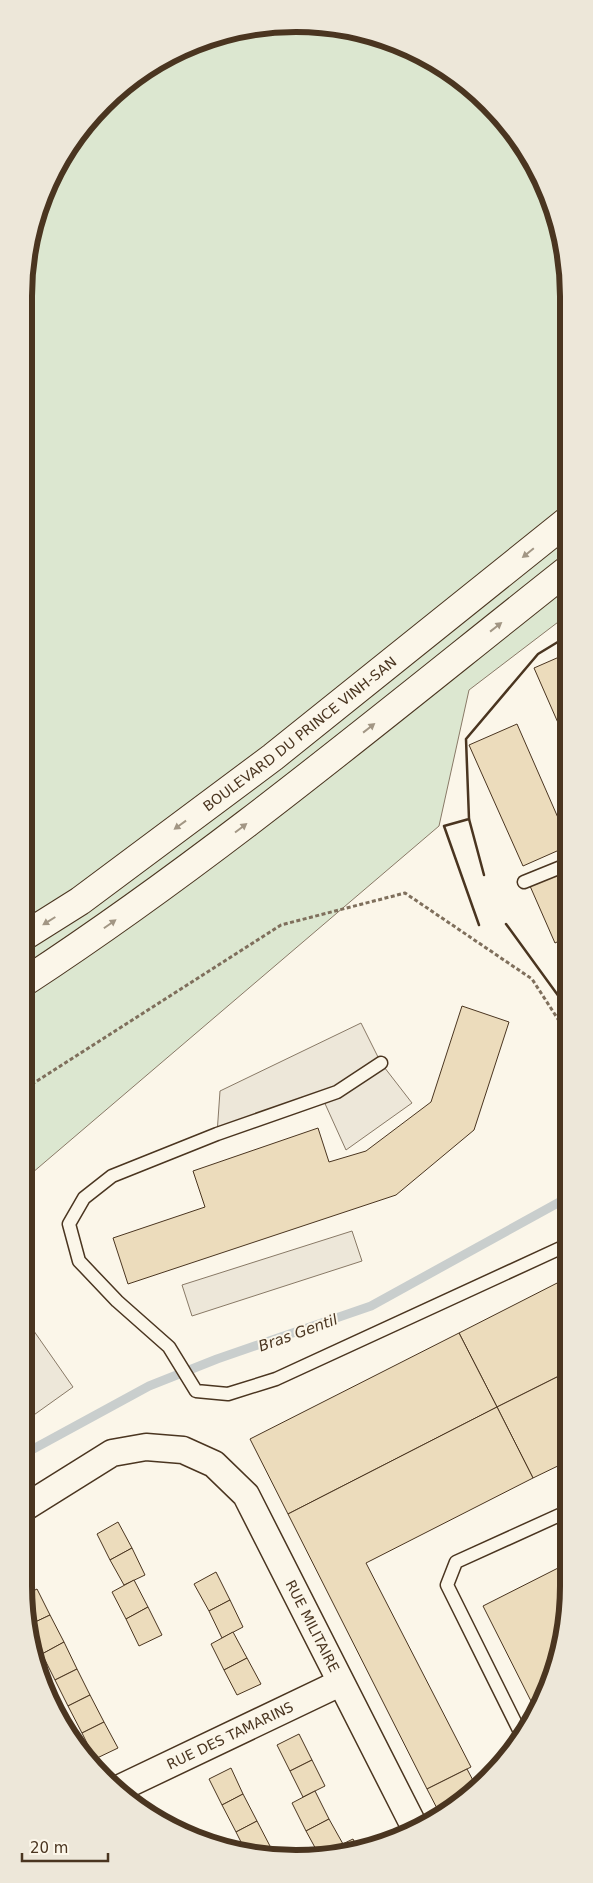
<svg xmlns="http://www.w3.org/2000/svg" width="593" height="1883" font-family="'DejaVu Sans',sans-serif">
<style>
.green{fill:#dce7d0;stroke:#887966}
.parking{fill:#ede7d9;stroke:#887966}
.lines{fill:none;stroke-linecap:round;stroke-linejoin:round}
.stream{stroke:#c9cecd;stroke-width:9}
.building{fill:#ecdcbc;stroke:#4a3520}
.service-casing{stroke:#4a3520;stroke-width:15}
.minor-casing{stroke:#4a3520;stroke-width:29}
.primary-casing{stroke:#4a3520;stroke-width:30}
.path{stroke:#7f6f5c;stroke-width:3;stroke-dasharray:4 2.5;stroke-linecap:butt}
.service{stroke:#fbf6e9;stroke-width:12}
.minor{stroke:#fbf6e9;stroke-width:26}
.primary{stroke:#fbf6e9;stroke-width:28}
.wall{stroke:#4a3520;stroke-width:2.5}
.oneway{fill:#a29684}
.labels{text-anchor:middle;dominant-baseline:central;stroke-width:4;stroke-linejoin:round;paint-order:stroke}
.street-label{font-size:14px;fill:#4a3520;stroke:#fbf6e9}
.water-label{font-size:15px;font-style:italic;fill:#4a3520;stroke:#fbf6e9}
.rim{fill:none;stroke:#4a3520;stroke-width:6}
</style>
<rect width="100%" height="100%" fill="#fbf6e9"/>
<!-- green -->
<polygon class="green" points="244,29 350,29 433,60 501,116 541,176 567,261 566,616 469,690 439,826 25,1179 29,243 70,145 145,70"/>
<!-- parking -->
<g class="parking">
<polygon points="361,1023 381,1063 412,1103 346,1150 322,1097 217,1134 220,1091"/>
<polygon points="352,1231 362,1261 192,1316 182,1285"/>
<polygon points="29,1324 73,1387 24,1422 25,1327"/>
</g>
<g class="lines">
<!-- stream -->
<polyline class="stream" points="24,1454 149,1386 217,1359 371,1306 565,1199"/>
</g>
<!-- building -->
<g class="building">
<polygon points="566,654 566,741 534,668"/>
<polygon points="517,724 566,836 566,847 523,866 469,745"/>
<polygon points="562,872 566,879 565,938 555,943 530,886"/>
<polygon points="462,1006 509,1022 474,1130 396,1195 128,1284 113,1238 205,1207 193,1171 318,1128 329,1162 366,1151 431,1102"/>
<polygon points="565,1279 565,1373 497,1407 459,1333"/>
<polygon points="459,1333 497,1407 288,1514 250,1439"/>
<polygon points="565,1373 564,1463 533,1478 497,1407"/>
<polygon points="497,1407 533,1478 366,1563 471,1767 427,1789 288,1514"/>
<polygon points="118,1522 132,1548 110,1560 97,1534"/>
<polygon points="132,1548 145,1575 124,1585 110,1560"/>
<polygon points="564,1565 564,1640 535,1709 483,1606"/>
<polygon points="216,1572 230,1600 209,1611 194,1584"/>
<polygon points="134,1580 148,1607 126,1619 112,1592"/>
<polygon points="37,1589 50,1615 31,1624 25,1595"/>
<polygon points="230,1600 243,1627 222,1638 209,1611"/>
<polygon points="148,1607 162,1635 139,1646 126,1619"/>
<polygon points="50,1615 64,1642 42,1654 34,1639 31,1624"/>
<polygon points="233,1632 247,1658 224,1670 211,1644"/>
<polygon points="64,1642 77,1669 55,1680 42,1654"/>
<polygon points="247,1658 261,1684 237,1695 224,1670"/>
<polygon points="77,1669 90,1695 68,1706 55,1680"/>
<polygon points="90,1695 104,1722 82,1733 68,1706"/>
<polygon points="104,1722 118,1748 95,1759 82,1733"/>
<polygon points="299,1734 312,1760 290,1771 277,1745"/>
<polygon points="312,1760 325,1786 303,1797 290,1771"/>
<polygon points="231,1768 243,1794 222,1805 209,1779"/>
<polygon points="467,1769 476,1786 448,1813 441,1816 427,1789"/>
<polygon points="315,1791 329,1819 306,1831 292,1803"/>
<polygon points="243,1794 257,1821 236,1832 222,1805"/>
<polygon points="329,1819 343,1844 326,1853 318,1853 306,1831"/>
<polygon points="257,1821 271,1848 257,1856 246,1852 236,1832"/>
<polygon points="353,1839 359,1851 331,1852 330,1850"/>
<polygon points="271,1848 275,1856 257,1856"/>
</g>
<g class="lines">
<!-- service casing -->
<g class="service-casing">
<g id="service">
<polyline points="524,882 566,865"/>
<polyline points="381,1063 337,1092 217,1134 112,1176 84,1198 69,1224 79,1261 117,1301 169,1347 196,1391 228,1394 276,1379 565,1246"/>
<polyline points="523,1738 447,1585 456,1562 564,1513"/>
</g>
</g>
<!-- minor casing -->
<g class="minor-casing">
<g id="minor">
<path id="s1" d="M 24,1508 L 112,1453 L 146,1447 L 183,1450 L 214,1464 L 246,1495 L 415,1828"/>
<path id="s2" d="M 120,1788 L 340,1683"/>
</g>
</g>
<!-- primary casing -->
<g class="primary-casing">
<g id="primary">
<path id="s3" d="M 26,935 L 80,901 L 273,757 L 566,522"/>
<path d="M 26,981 C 215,857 389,711 566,571"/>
</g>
</g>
<!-- path -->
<polyline class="path" points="26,1088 281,925 405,893 532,979 565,1030"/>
<!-- service -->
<use href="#service" class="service"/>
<!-- minor -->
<use href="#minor" class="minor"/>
<!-- primary -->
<use href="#primary" class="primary"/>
<!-- wall -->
<g class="wall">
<polyline points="469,819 484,875"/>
<polyline points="506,924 565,1005"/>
<polyline points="479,925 444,826 469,819 466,739 538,654 566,637"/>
</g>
</g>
<!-- one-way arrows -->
<defs><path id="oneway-solid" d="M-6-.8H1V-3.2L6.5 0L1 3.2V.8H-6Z" transform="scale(1.25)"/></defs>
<g class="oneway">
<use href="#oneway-solid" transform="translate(528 553) rotate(141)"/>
<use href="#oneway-solid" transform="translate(496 627) rotate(-38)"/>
<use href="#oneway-solid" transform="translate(369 728) rotate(-38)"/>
<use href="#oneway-solid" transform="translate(180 825) rotate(144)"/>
<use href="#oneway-solid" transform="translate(241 828) rotate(-37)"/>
<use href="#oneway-solid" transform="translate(49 921) rotate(148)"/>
<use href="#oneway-solid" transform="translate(110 924) rotate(-35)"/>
</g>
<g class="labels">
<!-- street labels -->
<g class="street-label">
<text stroke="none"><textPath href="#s3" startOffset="340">BOULEVARD DU PRINCE VINH-SAN</textPath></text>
<text stroke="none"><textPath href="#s1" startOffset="401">RUE MILITAIRE</textPath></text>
<text stroke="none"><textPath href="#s2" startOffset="122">RUE DES TAMARINS</textPath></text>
</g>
<!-- water labels -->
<g class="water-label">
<text transform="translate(298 1333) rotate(-20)">Bras Gentil</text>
</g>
</g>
<!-- crop -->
<path d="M0 0H593V1883H0ZM296 32H296A264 264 0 0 1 560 296V1586A264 264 0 0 1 296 1850H296A264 264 0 0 1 32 1586V296A264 264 0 0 1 296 32Z" fill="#ede7d9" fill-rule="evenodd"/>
<path class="rim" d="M296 32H296A264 264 0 0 1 560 296V1586A264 264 0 0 1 296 1850H296A264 264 0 0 1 32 1586V296A264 264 0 0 1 296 32Z"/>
<!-- scale -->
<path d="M22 1853v8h86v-8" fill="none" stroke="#4a3520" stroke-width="2.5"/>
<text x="30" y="1853" font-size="15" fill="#4a3520" stroke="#fbf6e9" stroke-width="4" paint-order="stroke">20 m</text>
</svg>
